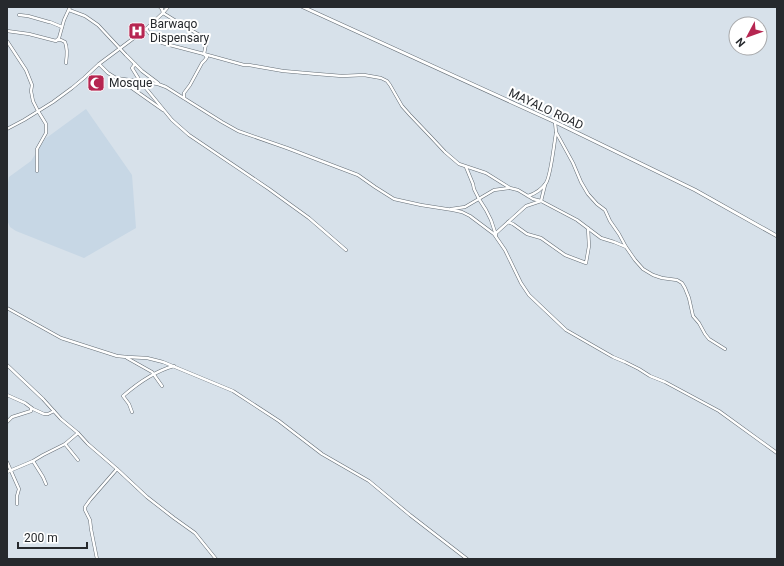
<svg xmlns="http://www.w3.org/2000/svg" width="784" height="566" font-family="Roboto,sans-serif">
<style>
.built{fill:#c7d7e5}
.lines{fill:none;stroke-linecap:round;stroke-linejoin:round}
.minor-casing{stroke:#656e76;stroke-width:3.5}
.tertiary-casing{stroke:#656e76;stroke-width:4}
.minor{stroke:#fff;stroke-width:2.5}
.tertiary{stroke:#fff;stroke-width:3}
.labels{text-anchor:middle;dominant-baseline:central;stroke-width:4;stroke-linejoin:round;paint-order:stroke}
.poi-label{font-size:12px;fill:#26292d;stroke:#fff;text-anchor:start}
.street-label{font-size:12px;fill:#26292d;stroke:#fff}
</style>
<rect width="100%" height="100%" fill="#d7e1ea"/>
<!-- built -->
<polygon class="built" points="86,109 132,175 136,228 84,258 16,231 10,227 7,220 7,188 9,177 31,161 45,139"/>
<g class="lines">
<!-- minor casing -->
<g class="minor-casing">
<g id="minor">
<polyline points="160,7 162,9 163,13 168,7"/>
<polyline points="69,10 85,16 98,25 126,55 135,64 132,68 140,81 172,120 189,135 269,189 291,205 309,218 346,250"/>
<polyline points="19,15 28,16 49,22 50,22 62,27"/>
<polyline points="146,29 154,39 162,43 204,54 244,65 249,65 283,71 317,74 342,76 364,75 381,78 387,81 390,85 402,106 410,115 431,137 445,152 459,164 486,173 510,188 518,190 533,199 541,201 577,220 601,238 614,242 626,247 635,260 643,269 653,275 662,278 677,280 682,283 685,288 689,298 693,316 699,323 705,334 709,339 725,349"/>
<polyline points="7,31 29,34 56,41 59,38 64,20 70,7"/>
<path d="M 57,40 L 61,40 L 65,42 C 68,49 67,56 66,63"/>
<polyline points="7,41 26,70 32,85 31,91 33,101 38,111 46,124 46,133 37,149 37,171"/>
<polyline points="99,64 108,73 116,78 158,84 166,87 222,122 238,131 287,148 358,175 375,187 394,199 421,205 453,210 462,212 470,216 494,234 505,250 521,283 529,295 566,330 613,357 625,362 639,369 650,376 665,382 719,411 777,453"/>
<polyline points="135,64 142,71 158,83"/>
<polyline points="119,79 163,110"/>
<polyline points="555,122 556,132 573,163 581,182 588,194 597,204 605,210 610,221 619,234 626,247"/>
<polyline points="7,129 24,120 53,102 72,88 84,78 99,64 146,29 163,13 189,29 207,39 204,54 207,57 205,60 202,63 190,85 184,93 184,98"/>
<polyline points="466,167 473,184 474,189 479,199 486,210 491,220 496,235"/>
<path d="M 528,196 C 534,194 542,189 546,183 C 551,175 554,144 556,133"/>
<polyline points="451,209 465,207 494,190 509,188"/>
<polyline points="508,222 513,224 527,234 541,238 565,255 586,263 589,246 588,228"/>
<polyline points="495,234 526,206 541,201 545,185"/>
<polyline points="7,308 61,338 117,356 127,357 147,358 163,362 233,391 279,421 322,454 369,481 410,515 467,559"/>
<polyline points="127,358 152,372 162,386"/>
<polyline points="7,365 43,399 61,419 78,433 88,444 117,469 147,497 174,518 195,533 216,559"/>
<polyline points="7,395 25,403 33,409 44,414 48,414 54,411"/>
<path d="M 132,412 L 129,404 L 123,396 C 138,383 155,371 174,366"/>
<polyline points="7,422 12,417 31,411 31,408"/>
<polyline points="65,444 78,460"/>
<polyline points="33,461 43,477 46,484"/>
<polyline points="7,462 19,489 17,496 17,504"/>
<polyline points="7,472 33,461 43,455 65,444 78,433"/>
<polyline points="97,559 91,529 90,520 85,510 85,507 90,500 117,469"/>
</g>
</g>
<!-- tertiary casing -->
<g class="tertiary-casing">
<polyline id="tertiary" points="303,7 555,122 695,190 777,236"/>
</g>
<!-- minor -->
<use href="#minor" class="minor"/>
<!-- tertiary -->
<use href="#tertiary" class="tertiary"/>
</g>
<!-- icons -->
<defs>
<g id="hospital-square" transform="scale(0.9)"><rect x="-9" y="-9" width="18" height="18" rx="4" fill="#b62651" stroke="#fff"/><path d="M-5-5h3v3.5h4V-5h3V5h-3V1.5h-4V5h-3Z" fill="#fff"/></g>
<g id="mosque-square" transform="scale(0.9)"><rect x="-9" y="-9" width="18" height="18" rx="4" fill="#b62651" stroke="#fff"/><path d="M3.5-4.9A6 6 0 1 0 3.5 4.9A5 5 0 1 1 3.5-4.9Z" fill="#fff"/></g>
</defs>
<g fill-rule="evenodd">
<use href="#hospital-square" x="137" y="31"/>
<use href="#mosque-square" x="96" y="83"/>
</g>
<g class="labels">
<!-- poi labels -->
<g class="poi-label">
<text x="150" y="24">Barwaqo<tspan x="150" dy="14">Dispensary</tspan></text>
<text x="109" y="83">Mosque</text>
</g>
<!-- street labels -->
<g class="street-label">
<text transform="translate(546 109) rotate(25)">MAYALO ROAD</text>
</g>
</g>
<!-- border -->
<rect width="784" height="566" fill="none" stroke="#26292d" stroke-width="16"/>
<!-- north arrow -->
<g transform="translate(748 36) rotate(229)"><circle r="19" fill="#ffffff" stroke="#a8a9ab"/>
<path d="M0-3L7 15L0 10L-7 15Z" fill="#b62651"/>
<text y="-6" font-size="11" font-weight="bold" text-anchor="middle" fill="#26292d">N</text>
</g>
<!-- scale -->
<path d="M18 542v6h69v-6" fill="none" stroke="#26292d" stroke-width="2"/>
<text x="24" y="542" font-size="12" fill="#26292d" stroke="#ffffff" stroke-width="3" paint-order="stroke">200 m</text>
</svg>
